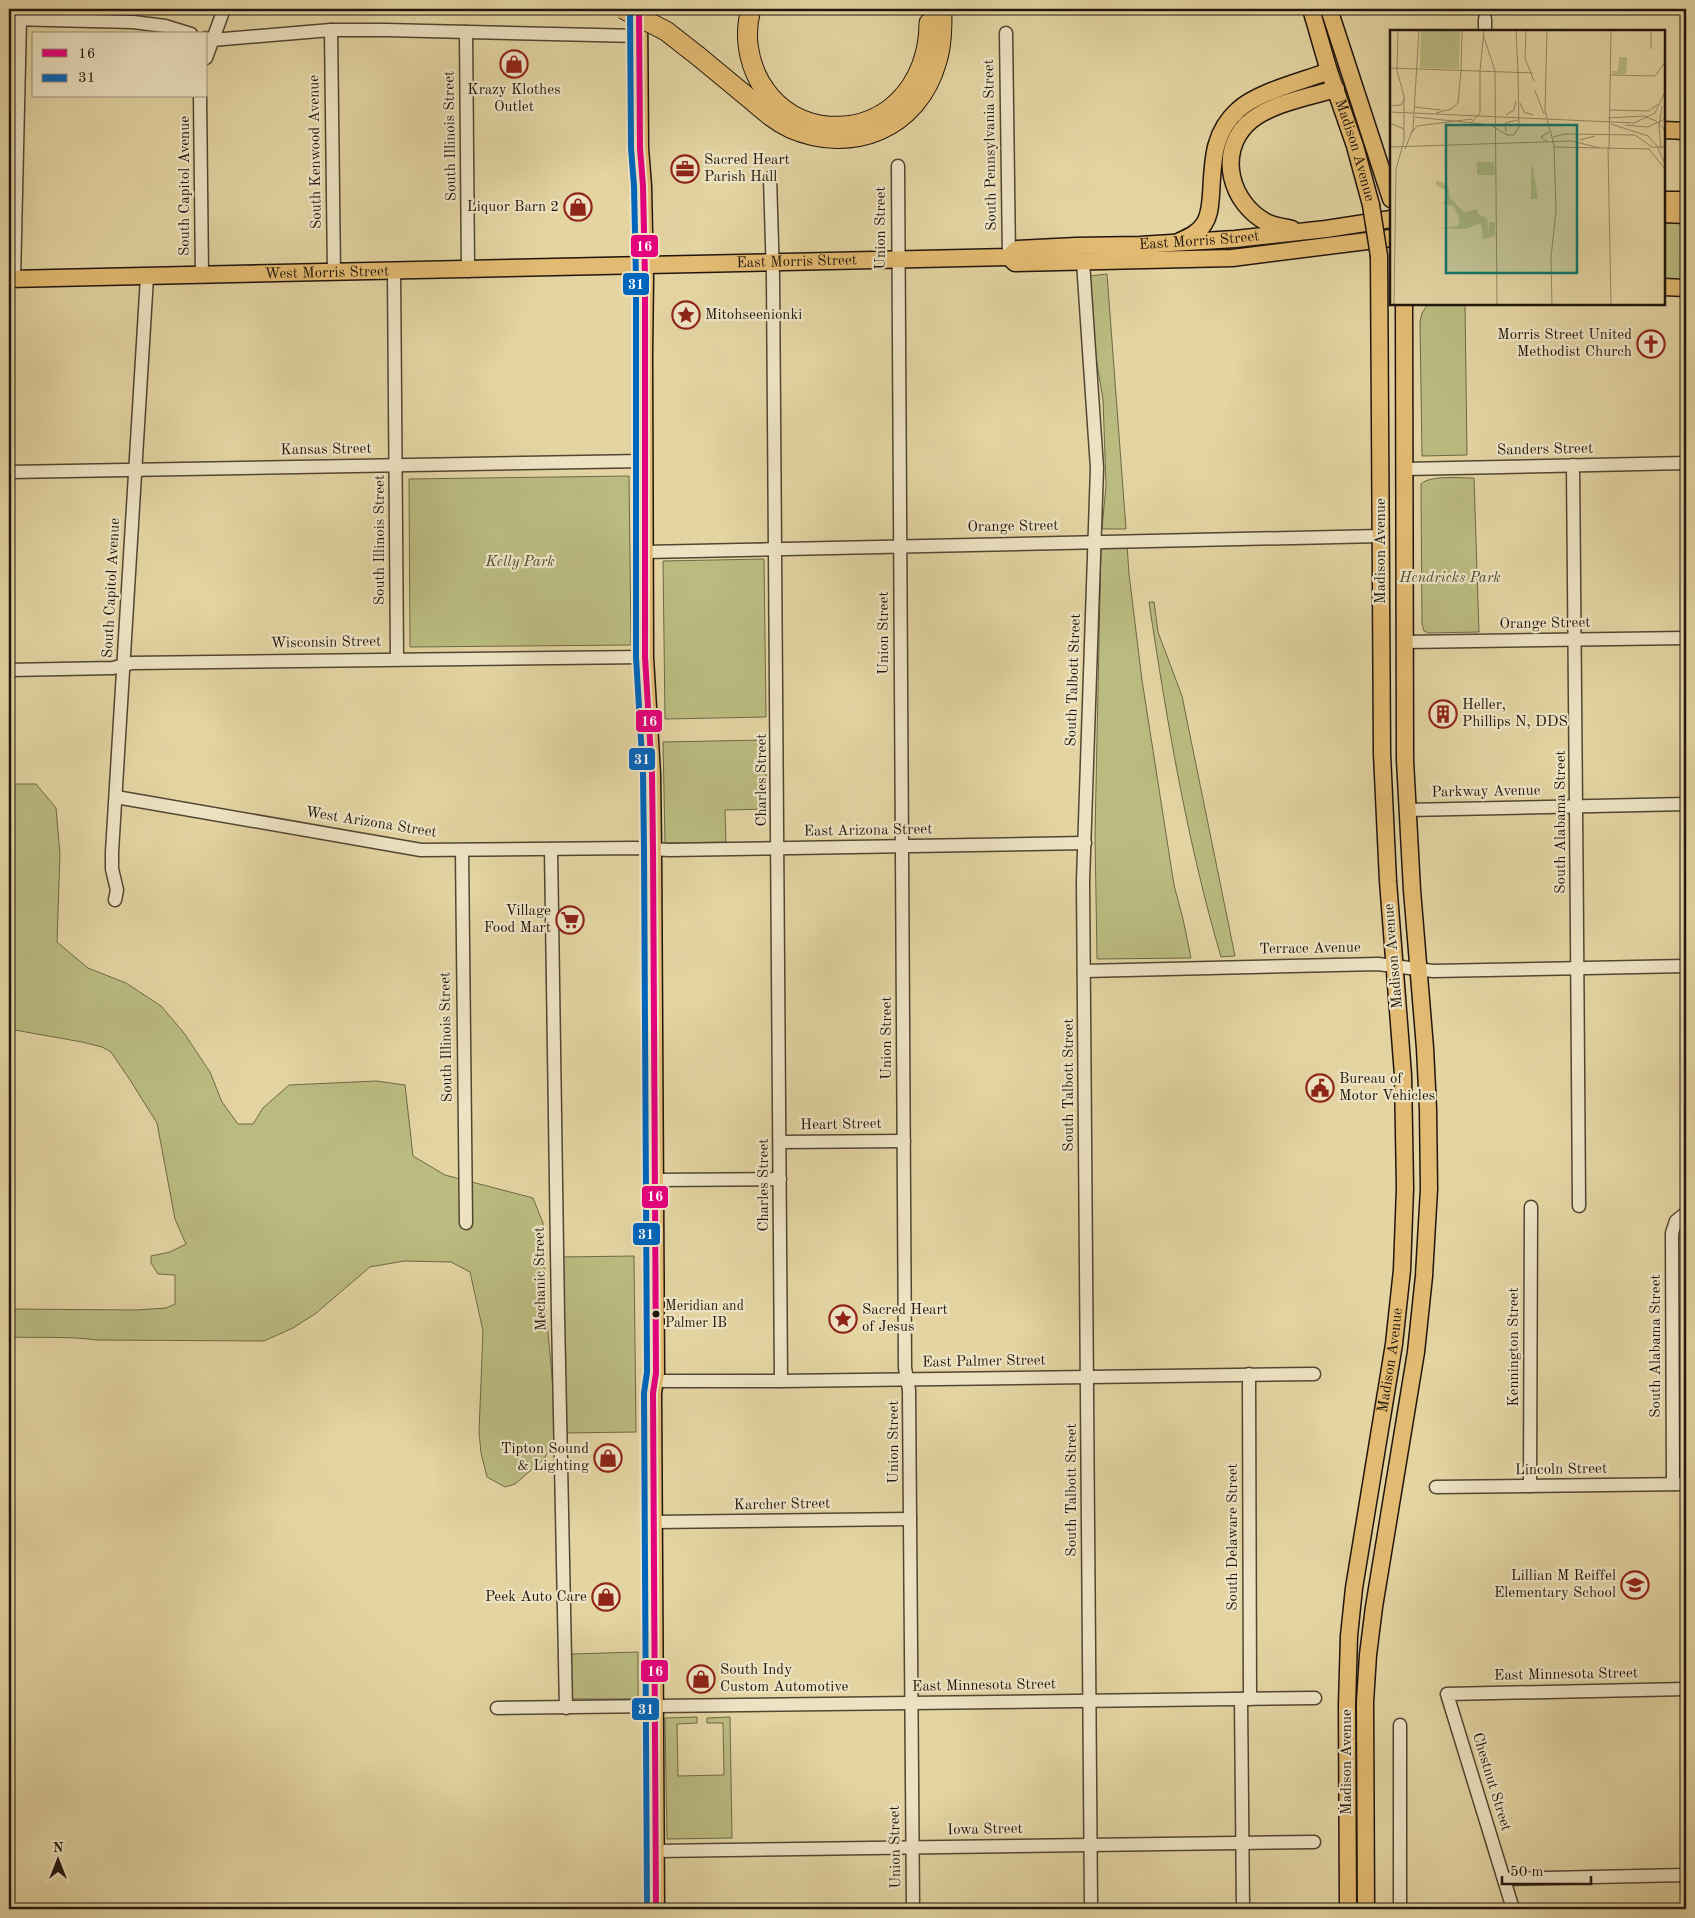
<svg xmlns="http://www.w3.org/2000/svg" width="1695" height="1918" font-family="'Old Standard TT',serif">
<style>
.green{fill:#babb80;stroke:#6e6846}
.lines{fill:none;stroke-linecap:round;stroke-linejoin:round}
.minor-casing{stroke:#524632;stroke-width:15}
.major-casing{stroke:#21160d;stroke-width:19}
.highway-casing{stroke:#21160d;stroke-width:21}
.minor{stroke:#ede3c3;stroke-width:12}
.major{stroke:#e2ba71;stroke-width:16}
.highway{stroke:#e2ba71;stroke-width:19}
.major-bridge-casing{stroke:#21160d;stroke-width:19;stroke-linecap:butt}
.highway-bridge-casing{stroke:#21160d;stroke-width:21;stroke-linecap:butt}
.major-bridge{stroke:#e2ba71;stroke-width:16}
.highway-bridge{stroke:#e2ba71;stroke-width:19}
.bus-1-casing{stroke:#ede3c3;stroke-width:10}
.bus-2-casing{stroke:#ede3c3;stroke-width:10}
.bus-1{stroke:#e5007d;stroke-width:6}
.bus-2{stroke:#0065bd;stroke-width:6}
.bus-dot{fill:#21160d;stroke:#ede3c3;stroke-width:2}
.labels{text-anchor:middle;dominant-baseline:central;stroke-width:4.5;stroke-linejoin:round;paint-order:stroke}
.bus-label{font-size:14px;fill:#21160d;stroke:#ede3c3;text-anchor:start}
.poi-label{font-size:15px;fill:#21160d;stroke:#ede3c3;text-anchor:start}
.street-label{font-size:15px;fill:#21160d;stroke:#ede3c3}
.park-label{font-size:15px;font-style:italic;fill:#4f4830;stroke:#ede3c3}
.inset-road{fill:none;stroke:#958866;stroke-width:1}
.view{fill:#0f766e;fill-opacity:0.15;stroke:#0f766e;stroke-width:2.5}
.inset-edge{fill:none;stroke:#21160d;stroke-width:2.5}
.line-badge{stroke:#ede3c3;stroke-width:2}
.badge-label{font-size:14px;text-anchor:middle;font-weight:bold;fill:#fff}
</style>
<rect width="100%" height="100%" fill="#e3d4a2"/>
<filter id="stains"><feTurbulence type="fractalNoise" baseFrequency=".004" numOctaves="4"/><feColorMatrix values="0 0 0 0 .2 0 0 0 0 .09 0 0 0 0 .02 0 0 0 .5 -.17"/></filter>
<radialGradient id="worn" r=".72"><stop offset=".6" stop-color="#630" stop-opacity="0"/><stop offset="1" stop-color="#630" stop-opacity=".3"/></radialGradient>
<!-- green -->
<g class="green">
<rect x="1664" y="223" width="22" height="57"/>
<polygon points="1107,274 1126,529 1102,529 1106,485 1103,399 1095,352 1090,276"/>
<polygon points="1428,304 1465,304 1467,455 1422,456 1420,322 1422,313"/>
<polygon points="629,476 631,645 410,647 409,479"/>
<path d="M 1474,478 L 1479,632 L 1428,633 L 1424,631 L 1422,624 L 1421,484 C 1429,475 1462,478 1474,478 Z"/>
<polygon points="1127,545 1129,574 1142,680 1174,885 1183,919 1191,958 1097,959 1095,834 1101,546"/>
<polygon points="764,559 766,717 665,719 663,561"/>
<path d="M 1149,602 L 1154,602 L 1158,632 L 1182,696 L 1235,956 L 1221,957 C 1187,841 1167,722 1149,602 Z"/>
<polygon points="765,740 767,809 725,810 726,842 665,843 663,742"/>
<path d="M 9,784 L 36,784 L 56,808 L 60,854 L 57,942 L 88,968 L 126,983 L 161,1006 L 184,1033 L 210,1072 L 222,1102 L 238,1124 L 253,1124 L 263,1108 L 289,1085 L 376,1081 L 405,1085 L 413,1156 L 445,1175 L 533,1198 L 543,1223 L 545,1300 L 553,1387 L 554,1441 L 544,1459 L 515,1484 L 505,1487 L 487,1477 L 481,1453 L 479,1432 L 483,1331 L 470,1272 L 451,1262 L 404,1261 L 370,1267 L 315,1314 L 293,1328 L 264,1341 L 97,1340 C 68,1336 38,1338 9,1337 L 9,1309 L 136,1310 L 166,1308 L 175,1304 L 175,1275 L 158,1274 L 151,1263 L 151,1256 L 170,1252 L 186,1244 L 175,1219 L 157,1123 L 130,1080 L 111,1052 L 102,1047 L 82,1042 L 9,1029 Z"/>
<polygon points="634,1256 636,1432 564,1433 561,1257"/>
<polygon points="638,1652 638,1699 568,1699 572,1654"/>
<polygon points="697,1717 697,1723 677,1724 678,1776 724,1775 723,1723 707,1723 707,1718 730,1717 732,1838 667,1839 665,1718"/>
</g>
<g class="lines">
<!-- minor casing -->
<g class="minor-casing">
<g id="minor">
<polyline points="9,19 133,22 165,26 191,34"/>
<polyline points="331,30 334,273"/>
<polyline points="1485,31 1485,19"/>
<polyline points="466,32 468,271"/>
<polyline points="1006,33 1009,257"/>
<polyline points="206,38 212,40 331,30 386,30 639,36"/>
<polyline points="206,58 224,9"/>
<polyline points="200,96 202,276"/>
<polyline points="898,166 905,1368 909,1390 913,1909"/>
<polyline points="770,178 773,276 781,1381"/>
<polyline points="1083,262 1097,468 1083,881 1091,1909"/>
<polyline points="394,272 397,659"/>
<polyline points="14,279 20,19"/>
<path d="M 1573,465 C 1577,712 1576,959 1579,1206"/>
<polyline points="1405,469 1686,463"/>
<polyline points="9,472 644,461"/>
<polyline points="645,552 1381,536"/>
<polyline points="1405,642 1686,638"/>
<polyline points="9,670 113,668 132,663 645,657"/>
<polyline points="116,797 421,850 635,848 669,850 1085,843"/>
<polyline points="1407,810 1686,804"/>
<polyline points="551,849 558,1316 566,1708"/>
<polyline points="462,851 466,1223"/>
<polyline points="115,900 117,890 112,869 112,852 147,277"/>
<polyline points="1084,971 1378,964 1433,971 1686,966"/>
<polyline points="780,1142 904,1141"/>
<polyline points="655,1180 780,1179"/>
<polyline points="1249,1374 1250,1699"/>
<polyline points="655,1381 781,1381 1314,1374"/>
<polyline points="1673,1484 1672,1233 1676,1221 1686,1213"/>
<polyline points="1530,1486 1531,1207"/>
<polyline points="1436,1487 1686,1484"/>
<polyline points="653,1522 910,1519"/>
<polyline points="1241,1699 1243,1909"/>
<polyline points="497,1708 1315,1698"/>
<polyline points="656,1851 1314,1842"/>
<polyline points="1504,1879 1686,1875"/>
<polyline points="1400,1909 1400,1725"/>
<polyline points="1513,1909 1447,1694 1686,1689"/>
</g>
</g>
<!-- major casing -->
<g class="major-casing">
<g id="major">
<polyline points="639,9 640,148 643,186 645,279 644,354 645,657 652,774 653,849 656,1373 653,1393 656,1909"/>
<path id="s1" d="M 1311,9 L 1329,71 L 1355,146 L 1371,205"/>
<polyline points="1329,9 1391,199"/>
<polyline points="1664,130 1686,131"/>
<polyline points="1664,200 1686,200"/>
<polyline points="1664,214 1686,215"/>
<path d="M 1292,229 C 1283,227 1274,226 1266,222 C 1231,203 1217,154 1247,124 C 1268,104 1308,97 1336,89"/>
<path d="M 1180,241 C 1189,237 1198,233 1204,224 C 1210,215 1210,205 1211,195 C 1213,163 1212,133 1238,110 C 1257,92 1303,81 1329,71"/>
<polyline points="1009,257 1015,263 1232,258 1391,238"/>
<path id="s2" d="M 9,279 C 342,274 675,264 1009,257 L 1017,249 L 1076,246 L 1140,245 L 1235,239 L 1326,229 L 1391,219"/>
<polyline points="1664,287 1686,288"/>
<path id="s3" d="M 1348,1909 L 1347,1705 L 1349,1636 L 1354,1588 L 1394,1344 L 1402,1270 L 1405,1188 L 1403,1075 L 1388,881 L 1382,754 L 1379,256"/>
<polyline points="1366,1909 1365,1702 1368,1655 1374,1607 1416,1352 1424,1276 1429,1189 1428,1109 1425,1048 1412,890 1405,760 1404,304"/>
</g>
</g>
<!-- highway casing -->
<g class="highway-casing">
<g id="highway">
<path d="M 751,9 C 737,58 766,116 820,125 C 885,135 929,85 929,23"/>
<path d="M 698,56 C 715,70 733,85 750,99 C 763,110 775,121 790,128 C 852,155 918,129 937,61 C 942,44 942,27 942,9"/>
</g>
</g>
<!-- minor -->
<use href="#minor" class="minor"/>
<!-- major -->
<use href="#major" class="major"/>
<!-- highway -->
<use href="#highway" class="highway"/>
<!-- major-bridge casing -->
<g class="major-bridge-casing">
<polyline id="major-bridge" points="1371,205 1379,256"/>
</g>
<!-- highway-bridge casing -->
<g class="highway-bridge-casing">
<polyline id="highway-bridge" points="623,9 666,31 698,56"/>
</g>
<!-- major-bridge -->
<use href="#major-bridge" class="major-bridge"/>
<!-- highway-bridge -->
<use href="#highway-bridge" class="highway-bridge"/>
<!-- bus-1 casing -->
<g class="bus-1-casing">
<polyline id="bus-1" points="639,9 640,148 643,186 645,279 645,657 652,774 653,849 656,1373 653,1393 656,1909"/>
</g>
<!-- bus-2 casing -->
<g class="bus-2-casing">
<polyline id="bus-2" points="630,9 631,148 634,186 636,279 636,657 643,774 644,849 647,1372 644,1393 647,1909"/>
</g>
<!-- bus-1 -->
<use href="#bus-1" class="bus-1"/>
<!-- bus-2 -->
<use href="#bus-2" class="bus-2"/>
</g>
<!-- icons -->
<defs>
<g id="shop-ring" transform="scale(1.4375)"><circle r="9.5" fill="#ede3c3" stroke="#8f2418" stroke-width="1.5"/><path d="M-5-2.5h2.3a2.7 3.5 0 0 1 5.4 0H5L5.5 6h-11ZM-1.5-2.5h3a1.5 2.3 0 0 0-3 0Z" fill="#8f2418"/></g>
<g id="office-ring" transform="scale(1.4375)"><circle r="9.5" fill="#ede3c3" stroke="#8f2418" stroke-width="1.5"/><path d="M-6-3h4V-5.5h4V-3h4V5H-6ZM-1-4.5V-3h2v-1.5ZM-6 0V1H6V0Z" fill="#8f2418"/></g>
<g id="sight-ring" transform="scale(1.4375)"><circle r="9.5" fill="#ede3c3" stroke="#8f2418" stroke-width="1.5"/><path d="M0-6L1.8-2.2L6-1.7L2.9 1.2L3.7 5.4L0 3.3L-3.7 5.4L-2.9 1.2L-6-1.7L-1.8-2.2Z" fill="#8f2418"/></g>
<g id="church-ring" transform="scale(1.4375)"><circle r="9.5" fill="#ede3c3" stroke="#8f2418" stroke-width="1.5"/><path d="M-1.2-6h2.4v3.5h3.3v2.4h-3.3V6h-2.4V-.1h-3.3v-2.4h3.3Z" fill="#8f2418"/></g>
<g id="building-ring" transform="scale(1.4375)"><circle r="9.5" fill="#ede3c3" stroke="#8f2418" stroke-width="1.5"/><path d="M-4-6H4V6H1V3H-1V6H-4ZM-2.5-4.3h1.7v1.8h-1.7ZM.8-4.3h1.7v1.8H.8ZM-2.5-1h1.7V.8h-1.7ZM.8-1h1.7V.8H.8Z" fill="#8f2418"/></g>
<g id="supermarket-ring" transform="scale(1.4375)"><circle r="9.5" fill="#ede3c3" stroke="#8f2418" stroke-width="1.5"/><path d="M-6-5.5h2.5l.6 2H6L4.5 2H-2.5L-4.4-4H-6ZM-1.5 3.2a1.3 1.3 0 1 0 .1 0ZM3 3.2a1.3 1.3 0 1 0 .1 0Z" fill="#8f2418"/></g>
<g id="civic-ring" transform="scale(1.4375)"><circle r="9.5" fill="#ede3c3" stroke="#8f2418" stroke-width="1.5"/><path d="M-.6-6.5H3V-4.5H.6V-3L4-1V1h2V6H-6V1h2V-1L-.6-3ZM-1.2 2.5V6h2.4V2.5Z" fill="#8f2418"/></g>
<g id="school-ring" transform="scale(1.4375)"><circle r="9.5" fill="#ede3c3" stroke="#8f2418" stroke-width="1.5"/><path d="M0-5L7-2L0 1L-7-2ZM-4 1L0 2.5L4 1V4Q0 6-4 4Z" fill="#8f2418"/></g>
</defs>
<g fill-rule="evenodd">
<use href="#shop-ring" x="514" y="64"/>
<use href="#office-ring" x="685" y="169"/>
<use href="#shop-ring" x="578" y="207"/>
<use href="#sight-ring" x="686" y="315"/>
<use href="#church-ring" x="1651" y="344"/>
<use href="#building-ring" x="1443" y="714"/>
<use href="#supermarket-ring" x="570" y="920"/>
<use href="#civic-ring" x="1320" y="1088"/>
<use href="#sight-ring" x="843" y="1319"/>
<use href="#shop-ring" x="608" y="1458"/>
<use href="#school-ring" x="1635" y="1585"/>
<use href="#shop-ring" x="606" y="1597"/>
<use href="#shop-ring" x="701" y="1679"/>
</g>
<!-- markers -->
<circle class="bus-dot" cx="656" cy="1314" r="4.5"/>
<g class="labels">
<!-- bus labels -->
<g class="bus-label">
<text x="665" y="1306">Meridian and<tspan x="665" dy="17">Palmer IB</tspan></text>
</g>
<!-- poi labels -->
<g class="poi-label">
<text x="514" y="90" text-anchor="middle">Krazy Klothes<tspan x="514" dy="17">Outlet</tspan></text>
<text x="704" y="160">Sacred Heart<tspan x="704" dy="17">Parish Hall</tspan></text>
<text x="559" y="207" text-anchor="end">Liquor Barn 2</text>
<text x="705" y="315">Mitohseenionki</text>
<text x="1632" y="335" text-anchor="end">Morris Street United<tspan x="1632" dy="17">Methodist Church</tspan></text>
<text x="1462" y="705">Heller,<tspan x="1462" dy="17">Phillips N, DDS</tspan></text>
<text x="551" y="911" text-anchor="end">Village<tspan x="551" dy="17">Food Mart</tspan></text>
<text x="1339" y="1079">Bureau of<tspan x="1339" dy="17">Motor Vehicles</tspan></text>
<text x="862" y="1310">Sacred Heart<tspan x="862" dy="17">of Jesus</tspan></text>
<text x="589" y="1449" text-anchor="end">Tipton Sound<tspan x="589" dy="17">&amp; Lighting</tspan></text>
<text x="1616" y="1576" text-anchor="end">Lillian M Reiffel<tspan x="1616" dy="17">Elementary School</tspan></text>
<text x="587" y="1597" text-anchor="end">Peek Auto Care</text>
<text x="720" y="1670">South Indy<tspan x="720" dy="17">Custom Automotive</tspan></text>
</g>
<!-- street labels -->
<g class="street-label">
<text transform="translate(451 136) rotate(-91)">South Illinois Street</text>
<text transform="translate(991 145) rotate(-91)">South Pennsylvania Street</text>
<text stroke="none"><textPath href="#s1" startOffset="148">Madison Avenue</textPath></text>
<text transform="translate(316 152) rotate(-91)">South Kenwood Avenue</text>
<text transform="translate(185 186) rotate(-90)">South Capitol Avenue</text>
<text transform="translate(881 228) rotate(-90)">Union Street</text>
<text stroke="none"><textPath href="#s2" startOffset="1194">East Morris Street</textPath></text>
<text stroke="none"><textPath href="#s2" startOffset="788">East Morris Street</textPath></text>
<text stroke="none"><textPath href="#s2" startOffset="318">West Morris Street</textPath></text>
<text transform="translate(326 450) rotate(-1)">Kansas Street</text>
<text transform="translate(1545 450) rotate(-1)">Sanders Street</text>
<text transform="translate(1013 527) rotate(-1)">Orange Street</text>
<text transform="translate(380 540) rotate(-90)">South Illinois Street</text>
<text transform="translate(1381 551) rotate(-90)">Madison Avenue</text>
<text transform="translate(112 588) rotate(-87)">South Capitol Avenue</text>
<text transform="translate(1545 624) rotate(-1)">Orange Street</text>
<text transform="translate(884 633) rotate(-90)">Union Street</text>
<text transform="translate(326 643) rotate(-1)">Wisconsin Street</text>
<text transform="translate(1074 680) rotate(-88)">South Talbott Street</text>
<text transform="translate(762 780) rotate(-90)">Charles Street</text>
<text transform="translate(1486 792) rotate(-1)">Parkway Avenue</text>
<text transform="translate(1561 822) rotate(-90)">South Alabama Street</text>
<text transform="translate(371 823) rotate(9)">West Arizona Street</text>
<text transform="translate(868 831) rotate(-1)">East Arizona Street</text>
<text transform="translate(1310 949) rotate(-1)">Terrace Avenue</text>
<text transform="translate(1394 956) rotate(-95)">Madison Avenue</text>
<text transform="translate(447 1037) rotate(-91)">South Illinois Street</text>
<text transform="translate(887 1038) rotate(-90)">Union Street</text>
<text transform="translate(1069 1085) rotate(-90)">South Talbott Street</text>
<text transform="translate(841 1125) rotate(-1)">Heart Street</text>
<text transform="translate(764 1185) rotate(-90)">Charles Street</text>
<text transform="translate(541 1279) rotate(-91)">Mechanic Street</text>
<text transform="translate(1656 1346) rotate(-90)">South Alabama Street</text>
<text transform="translate(1514 1347) rotate(-90)">Kennington Street</text>
<text stroke="none"><textPath href="#s3" startOffset="552">Madison Avenue</textPath></text>
<text transform="translate(984 1362) rotate(-1)">East Palmer Street</text>
<text transform="translate(894 1442) rotate(-90)">Union Street</text>
<text transform="translate(1561 1470) rotate(-1)">Lincoln Street</text>
<text transform="translate(1072 1490) rotate(-90)">South Talbott Street</text>
<text transform="translate(782 1505) rotate(-1)">Karcher Street</text>
<text transform="translate(1233 1537) rotate(-90)">South Delaware Street</text>
<text transform="translate(1566 1675) rotate(-1)">East Minnesota Street</text>
<text transform="translate(984 1686) rotate(-1)">East Minnesota Street</text>
<text transform="translate(1347 1762) rotate(-90)">Madison Avenue</text>
<text transform="translate(1491 1782) rotate(73)">Chestnut Street</text>
<text transform="translate(985 1830) rotate(-1)">Iowa Street</text>
<text transform="translate(896 1847) rotate(-91)">Union Street</text>
</g>
<!-- park labels -->
<g class="park-label">
<text x="520" y="562">Kelly Park</text>
<text x="1450" y="578">Hendricks Park</text>
</g>
</g>
<!-- overview -->
<g transform="translate(1390 30)">
<rect width="275" height="275" fill="#e3d4a2"/>
<path d="M 31,0 L 70,0 L 69,39 L 30,38 ZM 229,27 L 237,27 L 236,44 L 222,44 L 222,41 L 228,41 ZM 87,132 L 104,132 L 105,145 L 87,145 ZM 141,137 L 143,137 L 148,169 L 141,169 ZM 46,150 L 58,155 L 60,168 L 74,182 L 87,179 L 88,184 L 97,188 L 99,203 L 99,192 L 105,192 L 105,206 L 93,209 L 91,193 L 76,199 L 46,198 L 68,196 L 70,191 L 64,176 L 51,173 L 56,172 L 55,160 L 46,155 Z" fill="#babb80"/>
<path class="inset-road" d="M 126,0 L 128,42M 136,0 L 135,28 L 144,51M 157,0 L 155,81 L 164,115 L 166,181 L 161,227 L 162,275M 93,4 L 105,41 L 107,275M 261,19 L 261,0M 0,38 L 143,43M 71,41 L 72,0M 90,41 L 94,0M 220,45 L 265,46 L 275,32M 145,61 L 154,84M 130,73 L 134,82 L 143,85M 0,76 L 11,75 L 15,68M 24,77 L 51,80M 219,80 L 259,81 L 268,74M 0,82 L 244,93 L 265,83 L 275,62M 46,83 L 61,79 L 68,73 L 71,41M 116,85 L 124,80 L 126,71M 25,87 L 101,95 L 117,105 L 124,105 L 129,97 L 128,42M 218,88 L 254,86 L 266,91 L 275,100M 0,93 L 14,99M 81,93 L 90,83 L 90,41M 221,94 L 258,106 L 267,116 L 275,134M 235,95 L 258,97 L 275,89M 22,102 L 27,96 L 82,89M 116,102 L 115,93 L 128,90M 163,107 L 175,104 L 245,105 L 262,117 L 275,117M 190,110 L 205,106M 158,112 L 151,107 L 159,102M 0,117 L 182,111 L 210,118M 164,117 L 260,119M 15,119 L 23,99 L 29,0M 218,119 L 221,275M 219,119 L 221,0M 259,119 L 275,139M 271,119 L 269,96 L 272,76M 4,275 L 6,139 L 14,111 L 14,66 L 7,41 L 8,0"/>
<path class="view" d="M 56,95 L 187,95 L 187,243 L 56,243 Z"/>
<rect width="275" height="275" class="inset-edge"/>
</g>
<g class="line-badge">
<rect x="630" y="234" width="29" height="24" rx="5" fill="#e5007d"/>
<rect x="622" y="272" width="28" height="24" rx="5" fill="#0065bd"/>
<rect x="635" y="709" width="28" height="24" rx="5" fill="#e5007d"/>
<rect x="628" y="747" width="28" height="24" rx="5" fill="#0065bd"/>
<rect x="641" y="1185" width="28" height="24" rx="5" fill="#e5007d"/>
<rect x="632" y="1222" width="29" height="24" rx="5" fill="#0065bd"/>
<rect x="640" y="1659" width="29" height="24" rx="5" fill="#e5007d"/>
<rect x="631" y="1697" width="29" height="24" rx="5" fill="#0065bd"/>
</g>
<g class="badge-label">
<text x="644" y="251">16</text>
<text x="636" y="289">31</text>
<text x="649" y="726">16</text>
<text x="642" y="764">31</text>
<text x="655" y="1201">16</text>
<text x="646" y="1239">31</text>
<text x="655" y="1676">16</text>
<text x="646" y="1714">31</text>
</g>
<!-- margin -->
<rect width="1695" height="1918" fill="none" stroke="#e3d4a2" stroke-width="30"/>
<rect x="10" y="10" width="1675" height="1898" fill="none" stroke="#21160d" stroke-width="2.5"/>
<rect x="15" y="15" width="1665" height="1888" fill="none" stroke="#21160d"/>
<!-- legend -->
<rect x="32" y="32" width="175" height="65" fill="#ede3c3" stroke="#9b917a"/>
<rect x="42" y="49" width="25" height="8" fill="#e5007d" stroke="#9b917a"/>
<text x="78" y="58" font-size="15" fill="#21160d">16</text>
<rect x="42" y="74" width="25" height="8" fill="#0065bd" stroke="#9b917a"/>
<text x="78" y="82" font-size="15" fill="#21160d">31</text>
<!-- north arrow -->
<g transform="translate(58 1860)" stroke="#ede3c3" stroke-width="4" paint-order="stroke">
<path d="M0-4L9 19L0 12L-9 19Z" fill="#21160d"/>
<text y="-8" font-size="14" font-weight="bold" text-anchor="middle" fill="#21160d">N</text>
</g>
<!-- scale -->
<path d="M1502 1876v8h89v-8" fill="none" stroke="#21160d" stroke-width="2.5"/>
<text x="1510" y="1876" font-size="15" fill="#21160d" stroke="#ede3c3" stroke-width="4" paint-order="stroke">50 m</text>
<rect width="100%" height="100%" filter="url(#stains)"/>
<rect width="100%" height="100%" fill="url(#worn)"/>
</svg>
